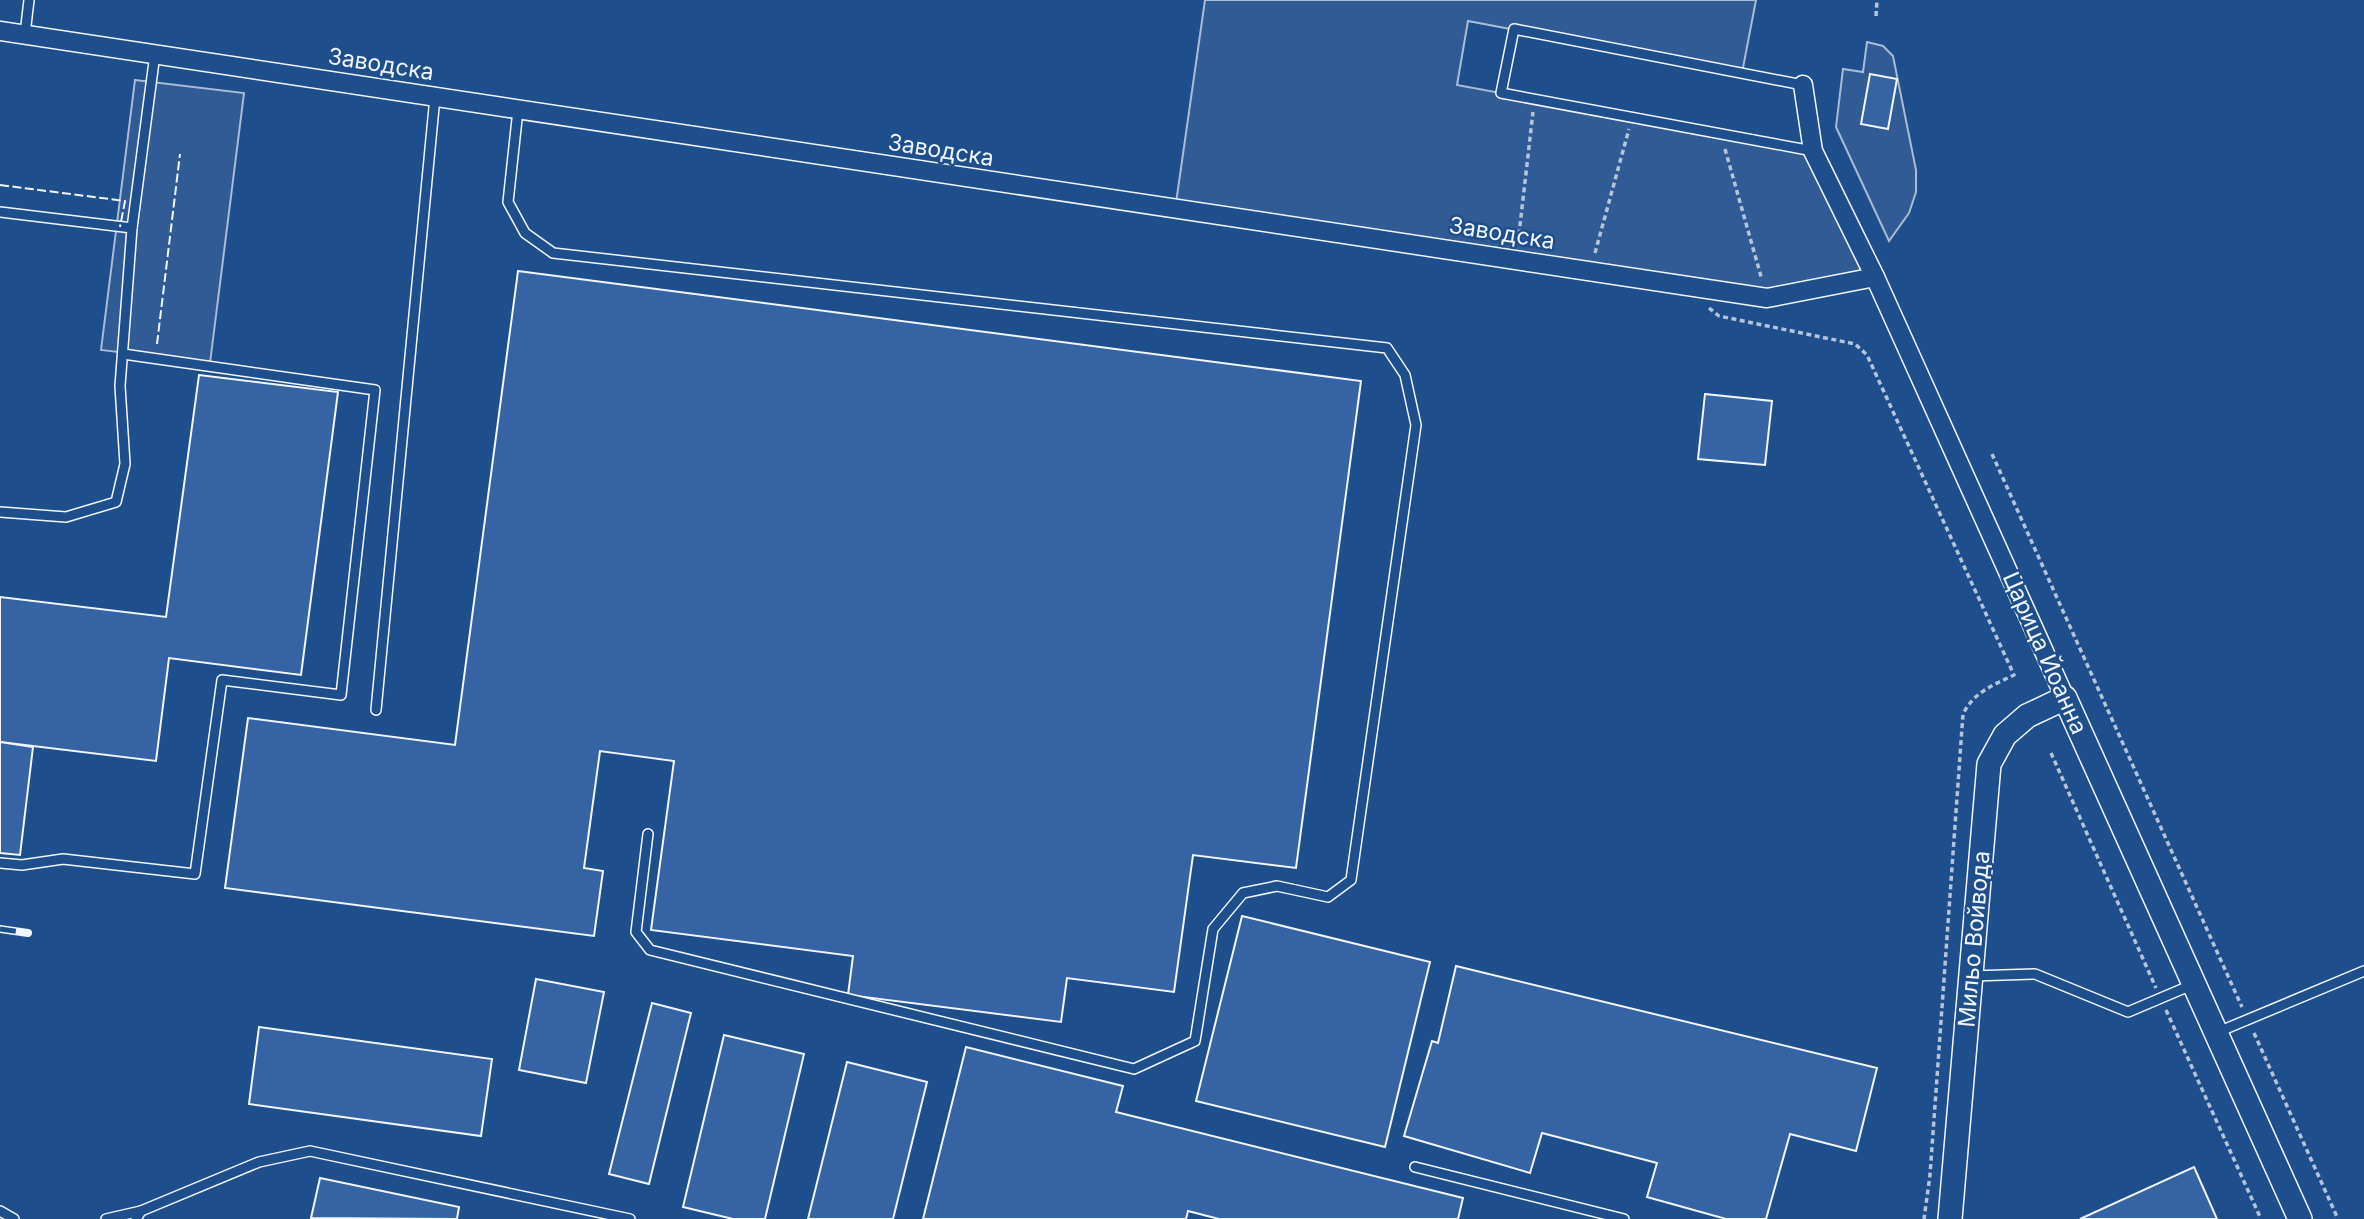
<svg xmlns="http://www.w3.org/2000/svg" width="2364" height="1219" font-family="Inter,sans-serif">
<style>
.built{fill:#305b95;stroke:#a8bbd7;stroke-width:2}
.building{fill:#3563a3;stroke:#f2f6ff;stroke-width:2}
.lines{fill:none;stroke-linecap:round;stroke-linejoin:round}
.service-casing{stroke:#f2f6ff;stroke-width:12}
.minor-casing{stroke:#f2f6ff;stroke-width:21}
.tertiary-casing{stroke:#f2f6ff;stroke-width:26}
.path{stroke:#b3c4dc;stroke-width:3.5;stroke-dasharray:5 3.5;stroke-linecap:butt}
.service{stroke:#1f4e8c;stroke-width:9}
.minor{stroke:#1f4e8c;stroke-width:18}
.tertiary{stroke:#1f4e8c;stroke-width:23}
.rail-casing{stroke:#f2f6ff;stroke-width:8}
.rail{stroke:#1f4e8c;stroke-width:5;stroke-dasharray:16;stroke-linecap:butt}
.fence{stroke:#f2f6ff;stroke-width:2;stroke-dasharray:9 3.5;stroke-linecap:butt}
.labels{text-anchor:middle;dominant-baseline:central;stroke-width:5;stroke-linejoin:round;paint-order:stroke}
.street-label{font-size:23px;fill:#f2f6ff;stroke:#1f4e8c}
</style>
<rect width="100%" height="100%" fill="#1f4e8c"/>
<!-- built -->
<g class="built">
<polygon points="1205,0 1756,0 1742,73 1468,21 1457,85 1813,151 1875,277 1767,298 1175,210"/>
<polygon points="1867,42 1883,46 1893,56 1916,170 1916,192 1909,213 1889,241 1836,127 1843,69 1863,72"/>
<polygon points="135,80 244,93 210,363 101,350"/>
</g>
<!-- building -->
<g class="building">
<polygon points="1870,74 1897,79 1888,129 1861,124"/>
<polygon points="518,271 1361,381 1296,868 1193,855 1174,992 1067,978 1061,1022 848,995 853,956 651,930 674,761 600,751 584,868 603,871 594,936 225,888 248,718 455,745"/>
<polygon points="199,375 338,392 301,675 169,658 156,761 0,742 0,597 166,617"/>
<polygon points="1705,394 1772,401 1765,465 1698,459"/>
<polygon points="0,742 33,747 20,855 0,853"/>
<polygon points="1242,916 1430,962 1385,1147 1196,1101"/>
<polygon points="1456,966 1877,1068 1856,1151 1790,1134 1766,1219 1726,1219 1647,1197 1657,1163 1542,1133 1530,1173 1404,1136 1432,1041 1438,1043"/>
<polygon points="536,979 604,992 586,1083 519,1070"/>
<polygon points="652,1003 691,1013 649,1184 609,1174"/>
<polygon points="259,1027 492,1059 481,1136 249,1104"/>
<polygon points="724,1035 804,1054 765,1219 733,1219 683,1207"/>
<polygon points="966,1047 1123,1086 1116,1112 1463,1198 1458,1219 1219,1219 1188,1211 1186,1219 923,1219"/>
<polygon points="847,1062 927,1082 893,1219 808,1219"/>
<polygon points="2194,1167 2217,1219 2080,1219"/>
<polygon points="320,1178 459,1207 457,1219 311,1218"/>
</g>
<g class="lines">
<!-- service casing -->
<g class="service-casing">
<g id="service">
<polyline points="25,34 29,0"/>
<polyline points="1803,85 1514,29 1501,93 1813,151"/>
<polyline points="518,110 508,202 525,233 553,253 1387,348 1405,375 1416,425 1351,880 1328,897 1277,886 1243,893 1213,929 1195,1041 1134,1069 650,950 636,932 648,834"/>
<polyline points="0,212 132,228"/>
<polyline points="0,512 66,517 116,502 125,464 120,386 132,228 155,54"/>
<polyline points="376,710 435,97"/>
<polyline points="0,863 22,865 63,859 195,874 222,680 341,695 375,390 123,354"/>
<polyline points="1972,976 2035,974 2128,1012 2194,984"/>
<polyline points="2218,1032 2364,971"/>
<polyline points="1415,1167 1624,1219"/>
<polyline points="0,1211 14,1219"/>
<polyline points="106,1219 141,1211"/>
<polyline points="136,1219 141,1211 259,1162 310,1151 630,1219"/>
</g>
</g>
<!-- minor casing -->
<g class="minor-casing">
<g id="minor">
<polyline points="0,31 1767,298 1875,277"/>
<polyline points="1803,85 1813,151 1875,277 2065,698"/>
</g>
</g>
<!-- tertiary casing -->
<g class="tertiary-casing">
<polyline id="tertiary" points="1950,1219 1989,764 2005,735 2027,716 2065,698 2300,1219"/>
</g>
<!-- path -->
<g class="path">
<polyline points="1876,16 1877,0"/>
<polyline points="1725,149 1762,280"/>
<polyline points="1518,243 1533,112"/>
<polyline points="1595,253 1629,129"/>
<path d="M 1709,308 L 1719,316 L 1855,344 L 1867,355 L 2014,675 C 1993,685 1974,692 1963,714 L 1930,1175 L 1924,1219"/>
<polyline points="1992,454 2242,1007"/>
<polyline points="2051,753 2156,988"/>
<polyline points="2166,1010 2261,1219"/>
<polyline points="2254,1033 2338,1219"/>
</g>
<!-- service -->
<use href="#service" class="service"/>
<!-- minor -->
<use href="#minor" class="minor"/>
<!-- tertiary -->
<use href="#tertiary" class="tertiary"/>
<!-- rail casing -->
<g class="rail-casing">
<polyline id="rail" points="0,929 28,933"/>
</g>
<!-- rail -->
<use href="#rail" class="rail"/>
<!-- fence -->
<g class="fence">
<polyline points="0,185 125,201 120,227"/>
<polyline points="157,344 180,154"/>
</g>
</g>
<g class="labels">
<!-- street labels -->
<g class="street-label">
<text transform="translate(381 64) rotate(9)">Заводска</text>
<text transform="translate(941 150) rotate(9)">Заводска</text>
<text transform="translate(1502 233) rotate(9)">Заводска</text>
<text transform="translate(2045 653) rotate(66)">Царица Йоанна</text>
<text transform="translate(1974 939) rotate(-85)">Мильо Войвода</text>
</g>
</g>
</svg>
